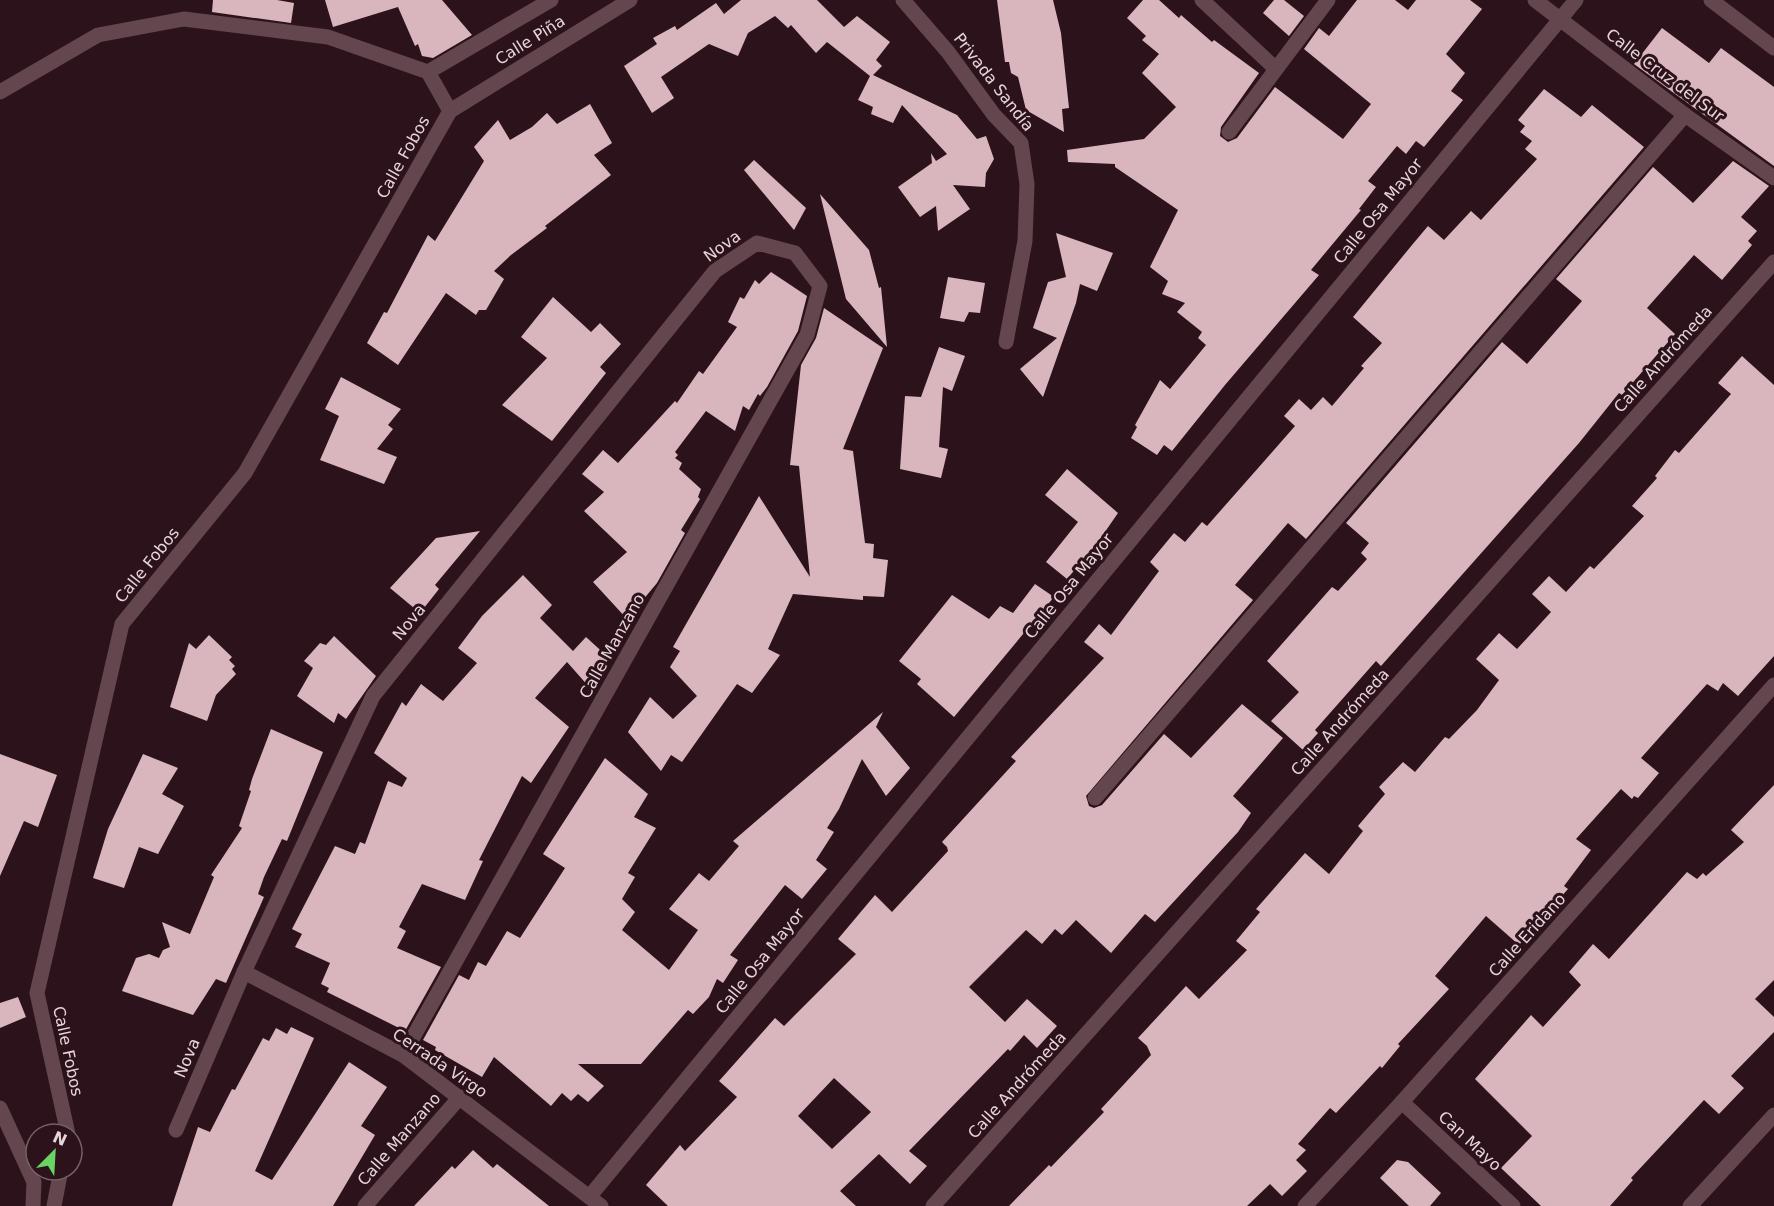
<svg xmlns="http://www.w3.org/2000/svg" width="1774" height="1206" font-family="'DejaVu Sans',sans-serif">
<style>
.building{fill:#d9b5be;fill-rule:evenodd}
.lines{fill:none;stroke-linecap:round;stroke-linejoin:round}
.street{stroke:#64464f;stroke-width:15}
.secondary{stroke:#64464f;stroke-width:15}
.labels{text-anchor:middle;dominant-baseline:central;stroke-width:6;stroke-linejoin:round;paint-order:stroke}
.street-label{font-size:16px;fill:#e7d5d9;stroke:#2c131b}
</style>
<rect width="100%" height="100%" fill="#2c131b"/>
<!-- building -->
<g class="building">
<polygon points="213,0 277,0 294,3 291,23 212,12"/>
<polygon points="325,0 442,0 472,35 433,58 422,56 418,44 415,46 398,7 333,27"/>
<polygon points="741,0 817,0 844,27 857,16 890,42 876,60 882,66 873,75 957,115 977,139 986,136 994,159 986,173 985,187 953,185 970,209 938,231 936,206 920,217 898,187 932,163 931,153 936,161 947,154 902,105 893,123 871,114 873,107 858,100 870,76 827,42 816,53 791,25 788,28 775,16 748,33 738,56 709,44 661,77 674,98 652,113 624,66 657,44 653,38 675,26 677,30 716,3 724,14"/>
<polygon points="997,0 1053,0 1061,33 1069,108 1062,109 1064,132 1026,110 1018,77 1011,73 1009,62 1005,62"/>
<polygon points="1143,0 1159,0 1179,18 1181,15 1212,42 1214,40 1259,73 1221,127 1220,136 1228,142 1237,138 1275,87 1343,139 1371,104 1304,49 1319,28 1329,36 1357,0 1395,0 1408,10 1416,0 1470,0 1482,9 1446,54 1465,73 1451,91 1463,100 1424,147 1416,141 1406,154 1397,146 1368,181 1376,187 1359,209 1361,210 1311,270 1319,275 1225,385 1172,451 1164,445 1157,455 1131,438 1137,427 1135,425 1160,380 1170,389 1206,345 1198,338 1202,332 1177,312 1185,303 1162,294 1168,281 1150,267 1178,210 1115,167 1115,164 1068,162 1067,150 1144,139 1176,107 1142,73 1159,54 1142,40 1146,36 1127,18"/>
<polygon points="1274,0 1284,0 1304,16 1289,36 1263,13"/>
<polygon points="1662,28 1709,63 1721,48 1774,87 1774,166 1634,64"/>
<path d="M 1544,89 L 1581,117 L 1592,105 L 1644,147 L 1306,539 L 1288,523 L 1235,585 L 1253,600 L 1086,796 L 1089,806 L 1094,808 L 1102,805 L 1164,734 L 1191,758 L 1242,704 L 1283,738 L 1233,796 L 1251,813 L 1238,832 L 1155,922 L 1145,914 L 1111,953 L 1076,920 L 1062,935 L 1055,929 L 1042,944 L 1026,930 L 969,987 L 1005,1022 L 1027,999 L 1057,1026 L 1037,1048 L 1024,1035 L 1010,1051 L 1008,1049 L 909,1151 L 927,1166 L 910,1184 L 879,1154 L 840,1191 L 856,1206 L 668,1206 L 646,1185 L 680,1145 L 685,1151 L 737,1097 L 719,1081 L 775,1018 L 784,1026 L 856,954 L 838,939 L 875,895 L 892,912 L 948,851 L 947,847 L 942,842 L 1016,761 L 1011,757 L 1104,658 L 1084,642 L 1099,624 L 1111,635 L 1159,571 L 1150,562 L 1174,533 L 1185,542 L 1202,522 L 1207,526 L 1295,426 L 1284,416 L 1299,399 L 1311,410 L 1323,397 L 1332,406 L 1364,368 L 1361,366 L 1382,343 L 1353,317 L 1412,245 L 1428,226 L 1444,240 L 1471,211 L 1481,220 L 1537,159 L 1525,149 L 1532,141 L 1520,132 L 1525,126 L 1518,120 ZM 834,1078 L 871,1112 L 832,1149 L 798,1116 Z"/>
<polygon points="590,104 612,143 594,155 611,175 545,226 547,228 511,255 494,271 504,279 486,310 479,310 476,315 446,293 398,365 367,343 384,312 387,313 428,235 435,241 484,161 474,147 498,120 510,140 532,127 547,113 557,124"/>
<polygon points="754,160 806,208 794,230 744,170"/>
<polygon points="1733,161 1769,186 1741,217 1757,231 1748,241 1752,245 1722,280 1694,255 1647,308 1675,334 1622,395 1619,393 1579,443 1381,666 1376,661 1315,730 1318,733 1303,750 1271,721 1299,692 1267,661 1332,587 1338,591 1367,559 1361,553 1369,543 1346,523 1502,342 1527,364 1582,301 1556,279 1653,167 1693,203"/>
<polygon points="820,194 869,250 879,288 881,287 887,347 846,299"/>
<polygon points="1056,233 1113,253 1097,291 1080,284 1076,303 1043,397 1020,369 1057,338 1033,328 1048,282 1066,277"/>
<polygon points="771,272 807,296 798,331 767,387 760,396 758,394 749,410 743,406 735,431 706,411 675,452 678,455 675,458 682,463 679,469 701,489 698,497 700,499 681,530 685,533 657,583 627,619 593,582 627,552 584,511 604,492 582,474 603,450 618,463 675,401 677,403 699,371 703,374 737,327 728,322 740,297 744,299 755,280 759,284"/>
<polygon points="948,277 985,283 980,313 969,312 964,322 940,318"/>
<polygon points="553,297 591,332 600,323 621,344 600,367 606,373 552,441 502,405 547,358 521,337"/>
<polygon points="824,308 883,348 843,449 853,451 865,543 874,544 873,558 888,560 884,597 863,596 863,600 793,594 768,649 780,655 752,693 737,684 682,762 671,755 661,771 628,732 650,697 673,719 697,696 670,667 680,651 673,647 759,496 810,577 799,466 790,465 801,365 816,338"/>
<polygon points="939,347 965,356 952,391 943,387 939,447 948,449 941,478 900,469 905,396 921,397"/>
<polygon points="1742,356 1774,385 1774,656 1738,696 1723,683 1718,691 1707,684 1641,758 1659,773 1638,798 1634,796 1632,799 1621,789 1576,839 1591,850 1564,886 1568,889 1519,945 1486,916 1435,976 1449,989 1398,1044 1400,1046 1382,1068 1380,1066 1336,1113 1330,1108 1298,1144 1306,1150 1296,1160 1307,1171 1282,1196 1270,1184 1247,1206 1009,1206 1049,1165 1051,1167 1104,1112 1101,1109 1151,1055 1147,1046 1138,1038 1186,986 1199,999 1247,950 1236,941 1260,912 1256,909 1305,853 1329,874 1363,831 1358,826 1385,794 1379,787 1403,762 1415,772 1445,737 1449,739 1477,710 1499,680 1476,659 1499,633 1517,649 1551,612 1532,594 1549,576 1566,592 1590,566 1594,569 1644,516 1632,506 1657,478 1655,476 1675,450 1679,453 1731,394 1718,383"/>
<polygon points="341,377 401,409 388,425 393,429 377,449 397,457 384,484 320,460 339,416 325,409"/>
<polygon points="1067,469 1118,513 1098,542 1067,579 1046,562 1078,522 1045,495"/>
<polygon points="480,531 435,585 439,589 420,613 390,588 436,538"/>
<polygon points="523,575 552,605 540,618 573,651 586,637 609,658 590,688 567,662 535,698 569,727 531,783 522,776 479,860 483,861 465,900 422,884 399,927 406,931 397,948 441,967 405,1031 327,992 329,988 321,984 330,963 295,947 302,934 292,929 335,846 355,854 360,842 365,844 388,781 402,787 407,778 374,753 402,702 406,706 421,684 443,701 477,663 458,648 482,616"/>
<polygon points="1035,584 1054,597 954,717 917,684 921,679 899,661 952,595 989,619 1000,606 1013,613"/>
<polygon points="209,635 232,657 229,660 235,666 232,669 236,674 216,695 207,721 170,707 189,643 196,649"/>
<polygon points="334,636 376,676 346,719 338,713 334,723 297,696 313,668 304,661 320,643 326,645"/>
<polygon points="883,712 876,727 910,768 886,796 862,759 839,809 827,828 834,832 816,860 827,869 802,899 785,885 730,955 738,960 723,983 717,979 709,997 693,1014 688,1010 641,1064 578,1064 604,1086 588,1102 578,1094 571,1101 562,1093 551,1106 494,1057 482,1077 435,1050 436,1047 423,1040 459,975 469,980 478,962 486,966 507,931 520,938 565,868 543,854 605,758 648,794 634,817 656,828 628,873 635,877 622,899 635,912 622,930 669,970 698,930 669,909 699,873 709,881 739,846 733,841"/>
<polygon points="271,729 323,752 287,841 282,839 264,877 258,894 264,897 226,983 216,979 193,1015 122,991 136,958 149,954 159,958 163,950 170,947 162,922 190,934 214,877 211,875 242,828 239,826 251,791 249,790 252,779"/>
<polygon points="0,754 57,775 38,827 24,821 0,876"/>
<polygon points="143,754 178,768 162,794 184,806 158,854 139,847 124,888 93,878 108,829"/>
<polygon points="1774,785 1774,980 1755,999 1774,1017 1774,1032 1731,1076 1744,1088 1719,1114 1704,1100 1631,1178 1633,1180 1610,1206 1541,1206 1501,1168 1532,1136 1475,1079 1531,1015 1543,1027 1581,985 1569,972 1593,944 1609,959 1687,872 1697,879 1703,873 1706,876 1744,842 1731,830"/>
<polygon points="18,997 26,1017 0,1028 0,1003"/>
<polygon points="291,1027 314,1038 255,1171 272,1180 349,1062 387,1087 361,1126 375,1135 333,1206 172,1206 198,1127 210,1132 232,1089 235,1090 263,1038 269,1041 276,1028 287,1034"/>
<polygon points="473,1150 493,1168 497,1164 549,1206 414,1206 452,1166 455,1169"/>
<polygon points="1397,1160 1408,1162 1441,1193 1430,1206 1409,1206 1380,1178"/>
</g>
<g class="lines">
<!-- street -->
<g class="street">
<polyline points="903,0 948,52 994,115 1021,143 1027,184 1025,241 1006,342"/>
<polyline points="1202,0 1276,69"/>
<polyline points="1535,0 1685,115 1774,178"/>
<polyline points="428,72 551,0"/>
<polyline points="0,92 98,35 184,19 328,37 428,72 450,111"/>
<polyline points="1229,132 1328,0"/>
<polyline points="1095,798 1685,115"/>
<polyline points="244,972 403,1055 601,1206"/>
<polyline points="1402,1102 1513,1206"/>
<polyline points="0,1108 34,1182 33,1206"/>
<polyline points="176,1130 244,972 373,696 715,271 757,243 795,253 820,286 807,335 403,1055"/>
<polyline points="68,1134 37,993 122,624 245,473 450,111 630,0"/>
<polyline points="590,1196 1576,0"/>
<polyline points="54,1206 61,1170"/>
<polyline points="365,1206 460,1097"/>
<polyline points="933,1206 1774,262"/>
<polyline points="1305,1206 1402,1102 1774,685"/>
</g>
<!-- secondary -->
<g class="secondary">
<polyline points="1711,0 1774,48"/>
<polyline points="1690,1206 1774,1115"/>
</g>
</g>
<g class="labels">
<!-- street labels -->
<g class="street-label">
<text transform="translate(530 40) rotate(-32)">Calle Piña</text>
<text transform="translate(1665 75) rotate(37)">Calle Cruz del Sur</text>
<text transform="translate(994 82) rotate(52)">Privada Sandía</text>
<text transform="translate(403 157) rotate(-61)">Calle Fobos</text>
<text transform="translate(1378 211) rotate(-51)">Calle Osa Mayor</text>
<text transform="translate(722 246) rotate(-36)">Nova</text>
<text transform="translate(1663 359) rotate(-48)">Calle Andrómeda</text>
<text transform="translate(147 565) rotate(-51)">Calle Fobos</text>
<text transform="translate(1069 586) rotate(-51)">Calle Osa Mayor</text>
<text transform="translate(409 622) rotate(-51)">Nova</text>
<text transform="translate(612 646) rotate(-61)">Calle Manzano</text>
<text transform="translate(1340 722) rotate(-48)">Calle Andrómeda</text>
<text transform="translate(1527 935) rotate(-48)">Calle Eridano</text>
<text transform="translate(760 961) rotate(-51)">Calle Osa Mayor</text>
<text transform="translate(68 1051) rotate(78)">Calle Fobos</text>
<text transform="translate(187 1058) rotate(-67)">Nova</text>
<text transform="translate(440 1063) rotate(34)">Cerrada Virgo</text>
<text transform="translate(1017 1085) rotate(-48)">Calle Andrómeda</text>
<text transform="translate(399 1139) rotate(-49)">Calle Manzano</text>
<text transform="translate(1470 1141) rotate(43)">Can Mayo</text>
</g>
</g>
<!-- north arrow -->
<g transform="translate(54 1152) rotate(24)"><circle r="28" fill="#2c131b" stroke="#776167" stroke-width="1.5"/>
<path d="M0-4.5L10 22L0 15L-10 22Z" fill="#69d464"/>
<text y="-9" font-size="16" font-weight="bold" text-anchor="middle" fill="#e7d5d9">N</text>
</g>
</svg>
